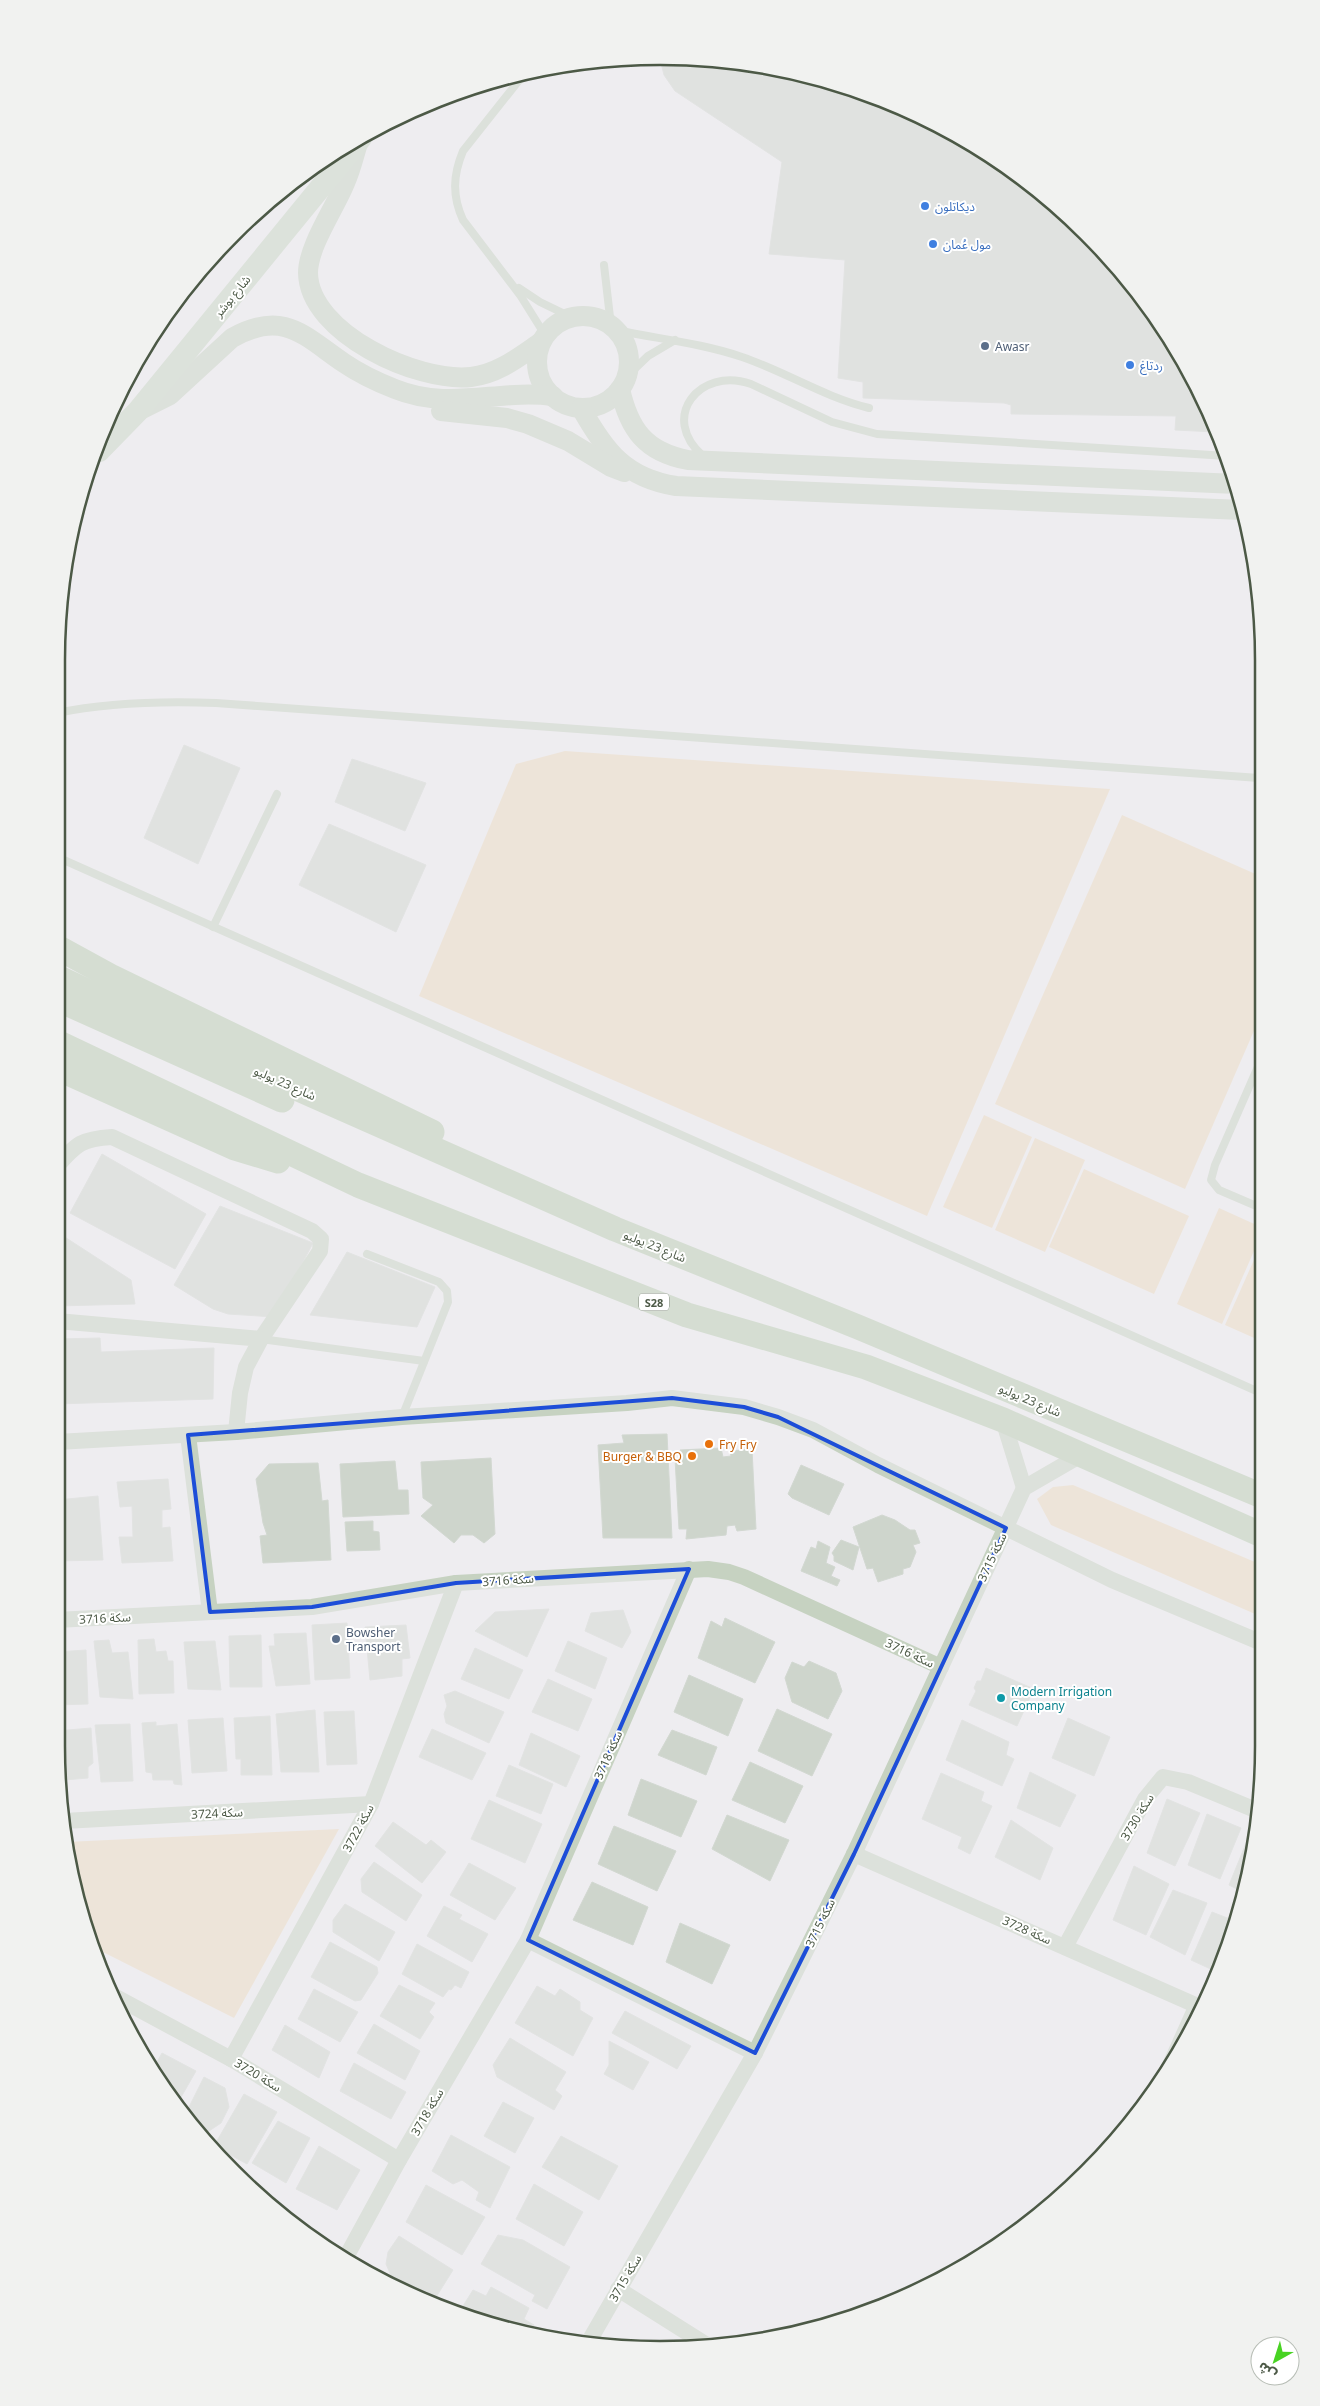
<svg xmlns="http://www.w3.org/2000/svg" width="1320" height="2406" font-family="'Noto Sans','Noto Sans Arabic',sans-serif">
<style>
.green{fill:#ecdabd}
.building{fill:#ced5cc;stroke:#d2d8d1}
.lines{fill:none;stroke-linecap:round;stroke-linejoin:round}
.service{stroke:#c6d2c1;stroke-width:8}
.minor{stroke:#c6d2c1;stroke-width:16}
.tertiary{stroke:#c6d2c1;stroke-width:20}
.secondary{stroke:#c6d5c1;stroke-width:22}
.primary{stroke:#b6cbae;stroke-width:25}
.marked{fill:none;stroke:#1d4ed8;stroke-width:4;stroke-linejoin:round}
.shop-dot{fill:#3f7fe0;stroke:#fff;stroke-width:2}
.service-dot{fill:#5c6f8a;stroke:#fff;stroke-width:2}
.food-dot{fill:#e8710a;stroke:#fff;stroke-width:2}
.culture-dot{fill:#0f9aa8;stroke:#fff;stroke-width:2}
.labels{text-anchor:middle;dominant-baseline:central;stroke-width:4;stroke-linejoin:round;paint-order:stroke}
.shield{fill:#fff;stroke:#828b7e;stroke-width:1}
.shield-label{font-size:11px;font-weight:bold;fill:#4c5946}
.shop-label{font-size:12px;fill:#366cbe;stroke:#fff;text-anchor:start}
.street-label{font-size:12px;fill:#4c5946;stroke:#fff}
.service-label{font-size:12px;fill:#4e5e75;stroke:#fff;text-anchor:start}
.food-label{font-size:12px;fill:#c56008;stroke:#fff;text-anchor:start}
.culture-label{font-size:12px;fill:#0d838f;stroke:#fff;text-anchor:start}
.rim{fill:none;stroke:#4c5946;stroke-width:2.5}
</style>
<rect width="100%" height="100%" fill="#eeedf0"/>
<!-- green -->
<g class="green">
<polygon points="565,751 1110,789 927,1216 419,996 516,764"/>
<polygon points="1122,815 1260,876 1260,1017 1185,1189 995,1104"/>
<polygon points="984,1115 1032,1137 992,1228 943,1207"/>
<polygon points="1035,1138 1085,1160 1045,1252 995,1230"/>
<polygon points="1084,1169 1189,1216 1154,1294 1049,1247"/>
<polygon points="1219,1208 1261,1227 1261,1235 1222,1324 1177,1304"/>
<polygon points="1261,1244 1261,1341 1225,1325"/>
<polygon points="1073,1485 1262,1565 1262,1617 1051,1525 1037,1499 1053,1487"/>
<polygon points="339,1829 234,2018 91,1946 68,1864 66,1842"/>
</g>
<!-- building -->
<g class="building">
<polygon points="660,59 739,61 854,88 962,137 1087,233 1162,325 1215,432 1175,430 1176,416 1011,414 1011,405 1004,403 863,398 863,382 838,378 845,260 769,254 782,162 675,91 664,75"/>
<polygon points="184,745 240,768 198,864 144,838"/>
<polygon points="352,759 426,783 405,831 335,802"/>
<polygon points="329,824 426,865 396,932 299,885"/>
<polygon points="102,1154 206,1214 175,1269 70,1213"/>
<polygon points="220,1206 313,1243 274,1317 228,1314 213,1309 174,1285"/>
<polygon points="57,1232 131,1280 135,1304 57,1306"/>
<polygon points="347,1252 435,1287 417,1327 310,1315"/>
<polygon points="100,1338 101,1352 214,1348 213,1399 57,1404 57,1339"/>
<polygon points="667,1434 672,1538 603,1538 598,1445 624,1443 622,1435"/>
<polygon points="721,1448 723,1457 731,1456 730,1451 752,1449 756,1529 737,1531 735,1525 727,1526 726,1535 686,1539 687,1529 679,1529 675,1459 682,1458 680,1450"/>
<polygon points="491,1458 495,1534 484,1543 473,1535 461,1535 454,1543 421,1516 433,1505 423,1498 421,1462"/>
<polygon points="395,1461 398,1490 408,1490 409,1514 343,1517 340,1464"/>
<polygon points="318,1463 322,1501 328,1500 331,1560 263,1563 260,1536 267,1535 263,1523 256,1479 269,1464"/>
<polygon points="801,1465 844,1484 829,1515 792,1498 788,1494"/>
<polygon points="168,1479 171,1509 162,1510 162,1528 170,1527 173,1561 122,1563 119,1537 133,1537 132,1506 120,1507 117,1482"/>
<polygon points="98,1496 103,1560 56,1561 57,1500"/>
<polygon points="882,1515 895,1520 910,1530 915,1530 920,1543 913,1545 916,1552 910,1567 903,1569 903,1574 878,1582 873,1568 867,1569 853,1527"/>
<polygon points="373,1521 373,1531 379,1532 380,1550 347,1551 345,1522"/>
<polygon points="841,1540 859,1547 853,1570 834,1561 834,1556 832,1553"/>
<polygon points="818,1541 830,1547 826,1563 835,1567 831,1576 840,1580 837,1586 801,1571 811,1547 816,1549"/>
<polygon points="549,1609 527,1657 475,1631 495,1612"/>
<polygon points="623,1610 631,1632 622,1648 585,1631 591,1613"/>
<polygon points="725,1618 775,1642 755,1683 698,1658 711,1621 722,1627"/>
<polygon points="347,1623 350,1678 315,1680 312,1625"/>
<polygon points="406,1625 410,1658 402,1659 402,1676 370,1680 365,1627"/>
<polygon points="306,1633 310,1684 276,1686 269,1646 275,1646 274,1634"/>
<polygon points="261,1635 262,1687 230,1687 229,1636"/>
<polygon points="154,1639 156,1652 166,1651 168,1661 173,1661 174,1693 139,1694 138,1640"/>
<polygon points="109,1640 112,1653 128,1652 133,1699 100,1697 94,1641"/>
<polygon points="215,1641 221,1690 188,1689 184,1642"/>
<polygon points="568,1641 607,1658 595,1689 555,1671"/>
<polygon points="475,1648 523,1670 509,1699 461,1679"/>
<polygon points="86,1650 88,1704 56,1705 56,1652"/>
<polygon points="809,1661 836,1673 842,1691 828,1719 792,1702 785,1678 792,1662 804,1667"/>
<polygon points="986,1668 1034,1689 1017,1726 969,1705 976,1691 974,1688 977,1681 981,1681"/>
<polygon points="689,1675 743,1699 728,1736 674,1712"/>
<polygon points="548,1679 592,1699 578,1731 532,1712"/>
<polygon points="455,1691 504,1712 489,1743 446,1723 444,1714 447,1706 444,1695"/>
<polygon points="777,1709 832,1734 812,1776 758,1751"/>
<polygon points="315,1710 319,1772 281,1772 276,1714"/>
<polygon points="354,1711 357,1764 327,1765 324,1712"/>
<polygon points="270,1716 272,1775 241,1775 241,1759 236,1759 234,1718"/>
<polygon points="223,1718 227,1771 192,1773 188,1720"/>
<polygon points="1068,1718 1110,1737 1094,1776 1052,1758"/>
<polygon points="962,1720 1009,1742 1006,1755 1014,1759 1002,1786 946,1760"/>
<polygon points="156,1722 156,1726 177,1724 182,1785 174,1784 173,1780 153,1780 152,1773 146,1772 142,1723"/>
<polygon points="130,1724 133,1781 101,1782 95,1725"/>
<polygon points="91,1728 93,1763 88,1767 88,1778 65,1780 65,1776 60,1776 56,1731"/>
<polygon points="432,1729 486,1753 472,1780 419,1757"/>
<polygon points="672,1730 717,1747 706,1775 658,1755"/>
<polygon points="531,1733 580,1756 566,1787 519,1765"/>
<polygon points="750,1762 803,1786 785,1823 732,1800"/>
<polygon points="509,1765 553,1784 541,1814 496,1796"/>
<polygon points="1030,1772 1076,1795 1060,1827 1017,1808"/>
<polygon points="941,1773 984,1792 981,1801 992,1806 970,1854 958,1848 962,1837 922,1819"/>
<polygon points="641,1779 697,1801 681,1837 628,1815"/>
<polygon points="1167,1799 1200,1813 1175,1866 1147,1853"/>
<polygon points="489,1800 542,1824 525,1863 471,1839"/>
<polygon points="1207,1814 1241,1828 1220,1879 1188,1865"/>
<polygon points="727,1815 789,1840 770,1881 712,1849"/>
<polygon points="1011,1820 1053,1848 1040,1880 995,1857"/>
<polygon points="393,1822 426,1845 431,1840 446,1852 422,1883 375,1846"/>
<polygon points="614,1826 676,1851 657,1891 598,1864"/>
<polygon points="1249,1836 1254,1838 1245,1893 1229,1885"/>
<polygon points="374,1862 422,1895 406,1921 362,1892 361,1879"/>
<polygon points="469,1863 516,1888 495,1920 450,1895"/>
<polygon points="1134,1866 1169,1884 1146,1935 1113,1920"/>
<polygon points="592,1882 648,1907 633,1945 573,1920"/>
<polygon points="1173,1890 1207,1903 1185,1955 1150,1937"/>
<polygon points="345,1904 395,1932 379,1961 333,1932 333,1920"/>
<polygon points="444,1906 462,1915 459,1919 488,1934 472,1962 427,1936"/>
<polygon points="1212,1912 1235,1921 1215,1971 1191,1960"/>
<polygon points="680,1923 730,1945 712,1984 666,1962"/>
<polygon points="330,1942 377,1967 378,1973 361,2000 355,2001 311,1977"/>
<polygon points="417,1944 469,1972 461,1988 455,1985 451,1990 449,1989 443,1997 402,1974"/>
<polygon points="399,1985 435,2003 429,2012 434,2017 420,2039 380,2016"/>
<polygon points="537,1986 555,1996 560,1989 580,2002 580,2010 593,2018 573,2056 515,2023"/>
<polygon points="314,1989 358,2012 340,2042 298,2019"/>
<polygon points="625,2011 691,2046 677,2069 612,2033"/>
<polygon points="374,2024 420,2051 405,2080 357,2053"/>
<polygon points="285,2025 330,2052 319,2078 272,2050"/>
<polygon points="510,2038 566,2072 555,2090 562,2096 554,2110 497,2077 493,2065"/>
<polygon points="609,2041 649,2062 633,2090 604,2074 609,2065"/>
<polygon points="136,2045 152,2056 148,2064 137,2048"/>
<polygon points="162,2053 196,2071 176,2106 152,2071"/>
<polygon points="354,2063 406,2092 391,2119 340,2091"/>
<polygon points="204,2077 225,2088 229,2107 221,2123 206,2133 193,2127 184,2117"/>
<polygon points="244,2094 277,2112 247,2164 214,2146"/>
<polygon points="503,2102 534,2118 515,2153 484,2136"/>
<polygon points="278,2121 310,2138 286,2183 252,2163"/>
<polygon points="451,2135 510,2167 490,2208 476,2200 479,2192 462,2180 453,2184 432,2171"/>
<polygon points="561,2136 618,2166 599,2200 542,2167"/>
<polygon points="319,2146 360,2170 337,2210 296,2189"/>
<polygon points="534,2184 583,2212 564,2246 516,2219"/>
<polygon points="426,2185 485,2217 462,2255 406,2222"/>
<polygon points="259,2197 274,2205 272,2208 262,2200"/>
<polygon points="285,2217 317,2236 315,2240"/>
<polygon points="498,2235 523,2240 570,2267 547,2309 532,2301 535,2295 481,2264"/>
<polygon points="399,2236 453,2270 433,2302 393,2280 386,2264 388,2252"/>
<polygon points="491,2287 529,2308 524,2319 534,2325 530,2334 504,2329 458,2314 473,2290 486,2296"/>
<polygon points="639,2341 652,2348 636,2348"/>
</g>
<g class="lines">
<!-- service -->
<g class="service">
<path d="M 524,74 L 463,151 C 453,175 452,196 463,220 L 520,295 L 545,335"/>
<polyline points="604,265 611,326"/>
<polyline points="519,288 540,302 571,317"/>
<path d="M 616,330 C 658,339 701,343 742,357 C 786,372 824,397 869,408"/>
<polyline points="626,377 648,356 675,340"/>
<path d="M 703,456 C 659,418 699,366 751,384 L 832,422 L 877,434 L 1227,456"/>
<path d="M 57,713 C 110,702 163,701 216,703 L 1259,778"/>
<polyline points="57,857 1261,1393"/>
<polyline points="213,927 277,794"/>
<polyline points="1260,1062 1215,1165 1211,1180 1219,1190 1261,1208"/>
<polyline points="367,1254 439,1282 447,1291 448,1302 402,1417"/>
<polyline points="261,1339 424,1361"/>
</g>
<!-- minor -->
<g class="minor">
<path d="M 57,1166 C 77,1143 82,1139 112,1137 L 312,1231 L 321,1239 L 320,1251 L 261,1339"/>
<polyline points="57,1321 261,1339 246,1367 240,1393 236,1432"/>
<polyline points="1003,1420 1024,1488"/>
<polyline points="188,1435 210,1612"/>
<polyline points="57,1442 236,1432 402,1417 627,1403 672,1398 744,1407 778,1417 813,1430 878,1465 1112,1580 1262,1643"/>
<polyline points="56,1620 312,1607 456,1583 708,1569 729,1572 744,1577 941,1667"/>
<polyline points="64,1821 371,1804"/>
<polyline points="854,1854 1200,2007"/>
<polyline points="528,1940 755,2053"/>
<polyline points="1065,1947 1145,1799 1163,1777 1188,1782 1258,1811"/>
<polyline points="114,1996 231,2059 399,2160"/>
<polyline points="231,2059 371,1804 456,1583"/>
<polyline points="1166,2074 1197,2005"/>
<polyline points="345,2259 399,2160 528,1940 689,1569"/>
<polyline points="618,2289 710,2347"/>
<polyline points="588,2343 755,2053 854,1854 1024,1488 1081,1455"/>
</g>
<!-- tertiary -->
<g class="tertiary">
<path d="M 358,143 C 354,156 351,170 345,183 C 335,208 308,246 308,273 C 309,333 418,383 471,377 C 498,374 519,357 541,342"/>
<circle cx="583" cy="362" r="46"/>
<path d="M 620,389 C 629,429 645,452 688,460 L 1236,484"/>
<path d="M 581,408 C 605,451 625,478 676,486 L 1242,510"/>
<path d="M 138,411 L 170,395 L 232,338 C 284,309 304,336 344,363 C 360,374 377,382 395,389 C 449,411 498,389 553,396"/>
<polyline points="441,411 507,418 528,424 568,441 611,467 624,472"/>
</g>
<!-- secondary -->
<polyline class="secondary" points="99,451 138,411 361,138"/>
<!-- primary -->
<g class="primary">
<polyline points="57,947 110,976 432,1132"/>
<polyline points="57,977 251,1068 615,1229 858,1327 1262,1496"/>
<polyline points="57,999 282,1100"/>
<polyline points="57,1042 358,1185 687,1315 866,1367 1003,1420 1262,1535"/>
<polyline points="57,1068 235,1148 278,1161"/>
</g>
</g>
<!-- marked area -->
<path d="M0 0H1320V2406H0ZM 672,1398 L 744,1407 L 778,1417 L 1006,1528 L 854,1854 L 755,2053 L 528,1940 L 689,1569 L 456,1583 L 312,1607 L 210,1612 L 188,1435 Z" fill="#eeedf0" fill-opacity=".55" fill-rule="evenodd"/>
<path class="marked" d="M 672,1398 L 744,1407 L 778,1417 L 1006,1528 L 854,1854 L 755,2053 L 528,1940 L 689,1569 L 456,1583 L 312,1607 L 210,1612 L 188,1435 Z"/>
<!-- markers -->
<g class="shop-dot">
<circle cx="925" cy="206" r="5"/>
<circle cx="933" cy="244" r="5"/>
<circle cx="1130" cy="365" r="5"/>
</g>
<g class="service-dot">
<circle cx="985" cy="346" r="5"/>
<circle cx="336" cy="1639" r="5"/>
</g>
<g class="food-dot">
<circle cx="709" cy="1444" r="5"/>
<circle cx="692" cy="1456" r="5"/>
</g>
<circle class="culture-dot" cx="1001" cy="1698" r="5"/>
<g class="labels">
<!-- shield labels -->
<rect class="shield" x="639" y="1293.5" width="30" height="17" rx="4"/>
<g class="shield-label">
<text x="654" y="1302">S28</text>
</g>
<!-- shop labels -->
<g class="shop-label">
<text x="935" y="206">ديكاتلون</text>
<text x="943" y="244">مول عُمان</text>
<text x="1140" y="365">ردتاغ</text>
</g>
<!-- street labels -->
<g class="street-label">
<text transform="translate(232 296) rotate(-51)">شارع بوشر</text>
<text transform="translate(285 1083) rotate(24)">شارع 23 يوليو</text>
<text transform="translate(655 1246) rotate(22)">شارع 23 يوليو</text>
<text transform="translate(1030 1400) rotate(23)">شارع 23 يوليو</text>
<text transform="translate(992 1557) rotate(-65)">سكة 3715</text>
<text transform="translate(508 1580) rotate(-4)">سكة 3716</text>
<text transform="translate(105 1618) rotate(-3)">سكة 3716</text>
<text transform="translate(910 1653) rotate(25)">سكة 3716</text>
<text transform="translate(608 1755) rotate(-66)">سكة 3718</text>
<text transform="translate(217 1813) rotate(-3)">سكة 3724</text>
<text transform="translate(1137 1817) rotate(-59)">سكة 3730</text>
<text transform="translate(358 1828) rotate(-62)">سكة 3722</text>
<text transform="translate(820 1923) rotate(-64)">سكة 3715</text>
<text transform="translate(1027 1930) rotate(24)">سكة 3728</text>
<text transform="translate(258 2075) rotate(31)">سكة 3720</text>
<text transform="translate(427 2112) rotate(-60)">سكة 3718</text>
<text transform="translate(625 2278) rotate(-60)">سكة 3715</text>
</g>
<!-- service labels -->
<g class="service-label">
<text x="995" y="346">Awasr</text>
<text x="346" y="1632">Bowsher<tspan x="346" dy="14">Transport</tspan></text>
</g>
<!-- food labels -->
<g class="food-label">
<text x="719" y="1444">Fry Fry</text>
<text x="682" y="1456" text-anchor="end">Burger &amp; BBQ</text>
</g>
<!-- culture labels -->
<g class="culture-label">
<text x="1011" y="1691">Modern Irrigation<tspan x="1011" dy="14">Company</tspan></text>
</g>
</g>
<!-- crop -->
<path d="M0 0H1320V2406H0ZM660 65H660A595 595 0 0 1 1255 660V1746A595 595 0 0 1 660 2341H660A595 595 0 0 1 65 1746V660A595 595 0 0 1 660 65Z" fill="#f1f2f0" fill-rule="evenodd"/>
<path class="rim" d="M660 65H660A595 595 0 0 1 1255 660V1746A595 595 0 0 1 660 2341H660A595 595 0 0 1 65 1746V660A595 595 0 0 1 660 65Z"/>
<!-- north arrow -->
<g transform="translate(1275 2361) rotate(219)"><circle r="24" fill="#ffffff" stroke="#b7bdb5"/>
<path d="M0-4L9 19L0 12L-9 19Z" fill="#48d323"/>
<text y="-8" font-size="14" font-weight="bold" text-anchor="middle" fill="#4c5946">ش</text>
</g>
</svg>
